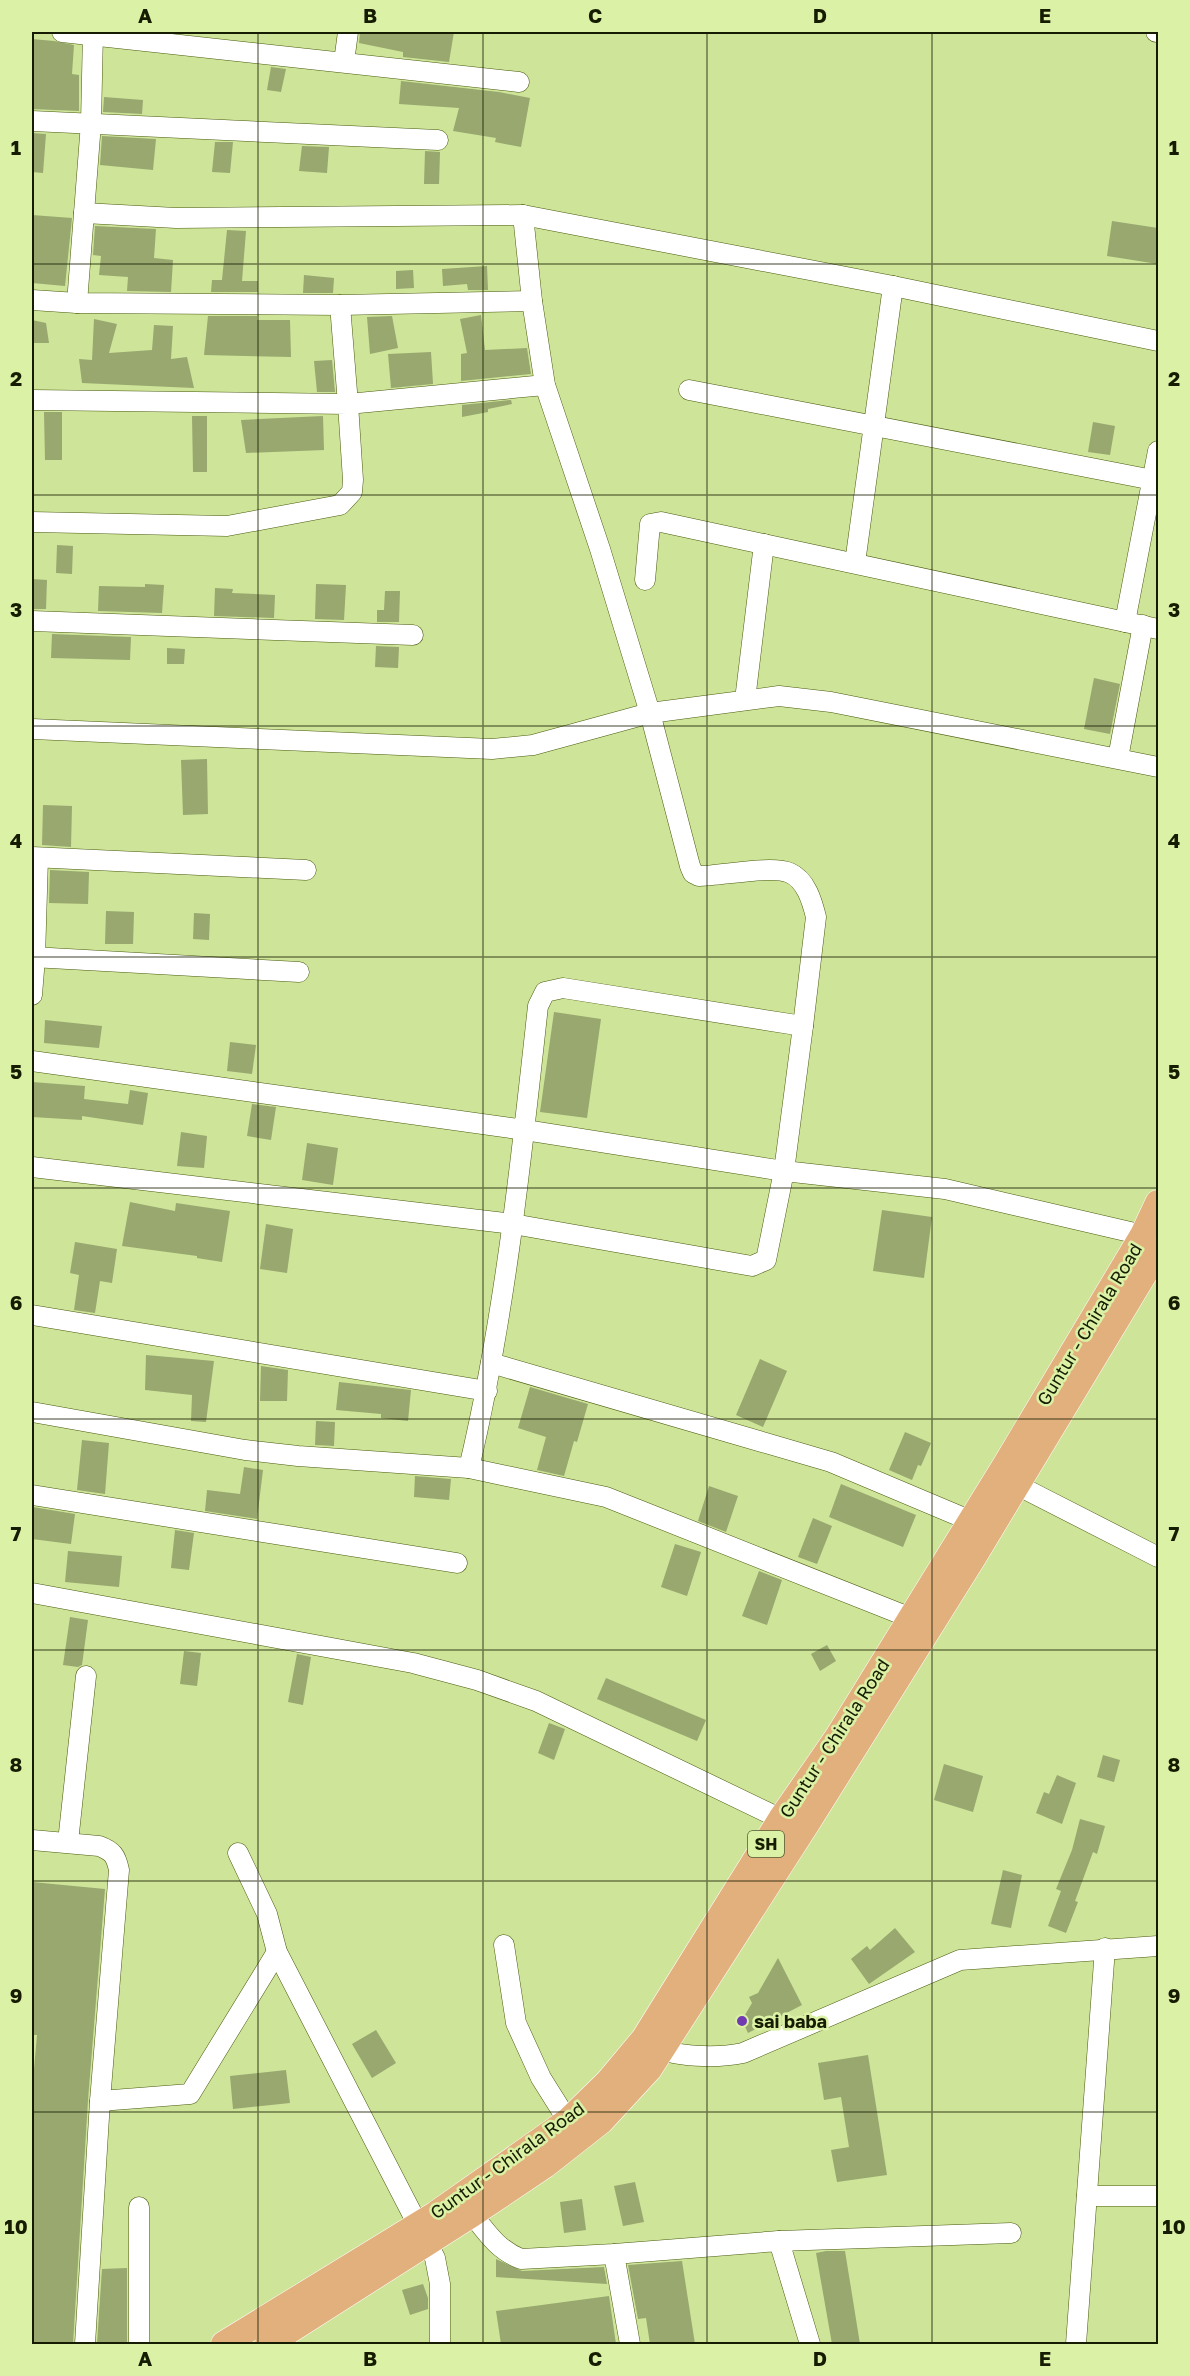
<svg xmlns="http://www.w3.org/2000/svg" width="1190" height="2376" font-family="'Golos Text',sans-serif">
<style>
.building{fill:#98a86f}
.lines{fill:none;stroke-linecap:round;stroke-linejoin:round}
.minor-casing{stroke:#4a5b0d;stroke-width:21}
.major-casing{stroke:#fff;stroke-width:27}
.minor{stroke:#fff;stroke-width:20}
.major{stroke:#e2b07c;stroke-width:26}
.grid{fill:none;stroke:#151c01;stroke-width:1.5;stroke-opacity:0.55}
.poi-dot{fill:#723ab0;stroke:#dbf1a6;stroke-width:2}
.labels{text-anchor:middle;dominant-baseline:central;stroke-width:5;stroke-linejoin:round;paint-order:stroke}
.shield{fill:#dbf1a6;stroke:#505c32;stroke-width:1.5}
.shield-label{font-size:16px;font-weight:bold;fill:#151c01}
.street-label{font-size:18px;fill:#151c01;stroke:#dbf1a6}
.poi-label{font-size:18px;font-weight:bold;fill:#151c01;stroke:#dbf1a6;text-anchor:start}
.neatline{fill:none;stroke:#151c01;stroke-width:2}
.grid-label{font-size:20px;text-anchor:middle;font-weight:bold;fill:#151c01}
</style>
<rect width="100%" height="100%" fill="#cee499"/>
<!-- building -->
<g class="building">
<polygon points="360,32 454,32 449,62 403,57 403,52 359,43"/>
<polygon points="32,39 54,41 74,45 72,74 79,75 79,111 32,109"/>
<polygon points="271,67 286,69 281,92 267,90"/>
<polygon points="401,81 499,92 530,98 521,147 495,142 496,138 453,131 459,108 399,104"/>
<polygon points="104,97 143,100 142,114 103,112"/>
<polygon points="32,133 46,134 43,173 32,172"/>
<polygon points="102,136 156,139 153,170 100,165"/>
<polygon points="215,142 233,142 230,173 212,172"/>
<polygon points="302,146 329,147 327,173 299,171"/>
<polygon points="425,151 440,152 439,184 424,184"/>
<polygon points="32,215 72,218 65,286 32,283"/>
<polygon points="1112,221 1158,228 1158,264 1107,256"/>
<polygon points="95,226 156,229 154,258 173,260 171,292 127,291 128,277 99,275 101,256 93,255"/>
<polygon points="227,230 246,231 242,281 258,281 258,292 211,292 212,280 222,280"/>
<polygon points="487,266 488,290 468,290 467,284 443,286 442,269"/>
<polygon points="413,270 414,288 396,289 396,271"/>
<polygon points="304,275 334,278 333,293 303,293"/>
<polygon points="481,315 485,350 527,348 531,374 461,381 461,354 467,353 460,319"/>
<polygon points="208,316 257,316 257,320 290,320 291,357 204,355"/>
<polygon points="392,316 398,348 370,354 367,317"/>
<polygon points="94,319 117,324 109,353 152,350 154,325 173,326 171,359 187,357 194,388 82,383 79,359 92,360"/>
<polygon points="32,320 46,323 49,343 32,343"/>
<polygon points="431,352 433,384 391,388 388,354"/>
<polygon points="332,360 335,392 317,392 314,361"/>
<polygon points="511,400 512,404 488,409 488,412 462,417 462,405"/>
<polygon points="44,412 62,412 62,460 45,460"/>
<polygon points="192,416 207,416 207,472 193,472"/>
<polygon points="323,416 324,450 246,453 241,420"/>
<polygon points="1093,422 1115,426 1110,455 1088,452"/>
<polygon points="57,545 73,546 72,574 56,573"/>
<polygon points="32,579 47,580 46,609 32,609"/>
<polygon points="145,584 164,585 162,613 98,611 99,586 145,587"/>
<polygon points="316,584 346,585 344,620 315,619"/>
<polygon points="215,588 233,589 232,593 275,595 274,618 214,616"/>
<polygon points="385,591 400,591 399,622 377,622 377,610 384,610"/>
<polygon points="52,634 131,637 130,660 51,658"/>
<polygon points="376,646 399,647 398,668 375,667"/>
<polygon points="167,648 185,649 184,664 167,664"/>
<polygon points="1094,678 1120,684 1110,734 1084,729"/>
<polygon points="207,759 208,814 183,815 181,760"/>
<polygon points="43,805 72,806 71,847 42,845"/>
<polygon points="50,870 89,872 88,904 49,903"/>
<polygon points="106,911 134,912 133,944 105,944"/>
<polygon points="194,913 210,914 209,940 193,939"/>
<polygon points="554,1012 601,1019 587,1118 540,1112"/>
<polygon points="45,1020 102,1026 99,1048 44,1043"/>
<polygon points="230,1042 256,1045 252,1074 227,1071"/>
<polygon points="32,1082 85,1086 84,1099 128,1104 130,1090 148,1093 143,1125 82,1116 82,1120 32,1117"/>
<polygon points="252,1104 276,1107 271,1140 247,1136"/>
<polygon points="181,1132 207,1136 204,1168 177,1166"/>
<polygon points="307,1143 338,1148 333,1185 302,1180"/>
<polygon points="130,1202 175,1211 176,1203 230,1211 222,1262 197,1258 197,1256 122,1246"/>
<polygon points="882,1210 932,1217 924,1278 873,1271"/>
<polygon points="266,1224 293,1229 287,1273 260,1269"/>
<polygon points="75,1242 117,1249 112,1283 100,1281 95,1313 74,1310 79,1275 70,1273"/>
<polygon points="146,1355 214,1361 206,1422 191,1421 192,1395 145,1390"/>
<polygon points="760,1359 787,1371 763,1427 736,1415"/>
<polygon points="261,1366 288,1370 287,1401 260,1401"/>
<polygon points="339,1382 411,1390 408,1421 381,1418 381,1414 336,1410"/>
<polygon points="530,1387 588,1404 577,1442 574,1441 564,1476 537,1470 546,1437 518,1428"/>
<polygon points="316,1421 335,1422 334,1446 315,1445"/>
<polygon points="905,1432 931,1443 921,1466 918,1465 912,1480 889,1470"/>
<polygon points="82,1440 109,1443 105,1494 77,1490"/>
<polygon points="244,1467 263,1470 257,1519 205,1511 207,1490 240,1494"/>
<polygon points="415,1476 451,1479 449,1500 414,1497"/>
<polygon points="841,1484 916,1515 903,1547 829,1517"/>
<polygon points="709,1486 738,1496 726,1532 698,1521"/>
<polygon points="33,1507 75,1514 71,1544 32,1539"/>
<polygon points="813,1518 832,1526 817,1564 798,1557"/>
<polygon points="175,1530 194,1533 189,1570 171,1568"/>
<polygon points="675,1544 701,1552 687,1596 661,1587"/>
<polygon points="68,1551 122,1556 119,1587 65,1582"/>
<polygon points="759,1571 782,1580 767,1625 742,1616"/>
<polygon points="70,1617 88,1620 82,1665 78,1667 63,1665"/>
<polygon points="827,1645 836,1661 820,1671 811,1654"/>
<polygon points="184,1651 201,1653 197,1686 180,1684"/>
<polygon points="297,1654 311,1657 303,1705 288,1702"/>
<polygon points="606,1678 706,1720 697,1741 597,1699"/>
<polygon points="549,1723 565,1729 554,1760 538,1753"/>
<polygon points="1103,1755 1120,1760 1114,1782 1097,1777"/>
<polygon points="944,1764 983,1776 973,1812 934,1800"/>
<polygon points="1057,1775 1076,1783 1062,1824 1036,1813 1044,1792 1049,1794"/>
<polygon points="1080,1819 1105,1826 1097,1854 1093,1852 1075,1901 1078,1902 1066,1933 1048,1926 1061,1891 1056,1889 1072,1850"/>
<polygon points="1003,1870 1022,1875 1011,1928 991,1924"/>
<polygon points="32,1882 105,1889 88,2100 73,2344 32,2344 32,2069 34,2069 37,2035 32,2035"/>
<polygon points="895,1928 915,1952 869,1984 851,1959 867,1946 870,1950"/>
<polygon points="778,1958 802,2005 748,2033 742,2020 752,2003 749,1997 758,1993"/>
<polygon points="376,2030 396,2063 372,2078 352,2044"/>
<polygon points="868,2055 887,2175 837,2182 831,2150 849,2147 841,2097 824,2100 818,2063"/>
<polygon points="286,2070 290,2103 233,2109 230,2076"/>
<polygon points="635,2182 644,2222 623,2226 614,2186"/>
<polygon points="582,2199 586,2230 564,2233 560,2202"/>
<polygon points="826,2251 845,2251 860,2344 832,2344 816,2253"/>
<polygon points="496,2259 522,2271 604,2267 607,2284 496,2277"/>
<polygon points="682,2261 695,2344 650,2344 646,2318 638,2319 628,2265"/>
<polygon points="127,2268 127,2344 97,2344 102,2269"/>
<polygon points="423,2284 428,2298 428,2309 410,2315 402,2290"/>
<polygon points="609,2296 616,2344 501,2344 496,2311"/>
</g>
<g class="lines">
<!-- minor casing -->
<g class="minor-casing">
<g id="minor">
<polyline points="62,32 519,82"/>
<polyline points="1156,32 1158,32"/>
<polyline points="344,62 348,32"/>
<polyline points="32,121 438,140"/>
<polyline points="84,213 176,218 523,215 893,286 1158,341"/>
<path d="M 523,215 L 532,301 L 545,385 L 600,549 L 650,713 L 690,866 L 693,873 L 699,876 C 721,876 772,865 790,873 C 806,880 812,901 816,917 L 803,1026"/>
<polyline points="32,300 77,303 340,305 348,404 545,385"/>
<polyline points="77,303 91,123 93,32"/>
<polyline points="340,305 532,301"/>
<polyline points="689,390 1153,480"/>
<polyline points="32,400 348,404 353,480 352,492 340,505 227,526 32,522"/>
<polyline points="855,563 893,286"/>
<polyline points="645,580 650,524 661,522 1158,629"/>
<polyline points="32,621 413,635"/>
<polyline points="1125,622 1158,451"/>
<polyline points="745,700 764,544"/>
<polyline points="32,729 492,749 533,745 650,713 779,696 831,702 1158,767"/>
<polyline points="1118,758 1143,625"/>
<polyline points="32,857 306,870"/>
<polyline points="32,957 299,972"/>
<polyline points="32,995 35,958 38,858"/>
<path d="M 32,1061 L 525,1130 L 784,1171 L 803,1026 L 563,988 L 545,992 L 538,1006 C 521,1161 505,1316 469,1468"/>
<polyline points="32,1167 513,1224 752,1266 766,1260 784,1171 945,1189 1143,1235"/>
<polyline points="32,1315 487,1391"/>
<polyline points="491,1363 831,1462 971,1521"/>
<polyline points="32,1412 245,1450 298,1456 469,1468 606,1497 911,1618"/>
<polyline points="1017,1485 1158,1557"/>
<polyline points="32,1495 457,1563"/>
<polyline points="32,1593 413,1663 477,1680 536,1701 781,1819"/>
<path d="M 32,1840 L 99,1846 C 113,1851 116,1856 119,1870 L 100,2101 L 85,2344"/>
<polyline points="68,1842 86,1676"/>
<polyline points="238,1853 267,1914 277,1952 435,2258 440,2284 440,2344"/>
<polyline points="504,1945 516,2023 541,2078 568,2121"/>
<path d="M 652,2045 C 673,2058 719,2058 743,2053 L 960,1960 L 1158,1946"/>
<polyline points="100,2101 190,2094 277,1952"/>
<polyline points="1087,2196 1158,2196"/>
<path d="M 472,2214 C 487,2233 498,2250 521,2259 L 614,2254 L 779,2241 L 810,2344"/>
<polyline points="779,2241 1011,2233"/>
<polyline points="614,2254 630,2344"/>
<polyline points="139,2344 139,2207"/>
<polyline points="1076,2344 1105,1948"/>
</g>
</g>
<!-- major casing -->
<g class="major-casing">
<g id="major">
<polyline points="224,2344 436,2214 568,2121 608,2082 644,2039 781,1819 837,1738 1006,1464 1143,1235 1158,1203"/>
<polyline points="268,2344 472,2214 545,2165 601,2121 649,2069 809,1820 974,1556 1158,1251"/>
</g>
</g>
<!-- minor -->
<use href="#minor" class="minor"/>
<!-- major -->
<use href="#major" class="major"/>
</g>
<!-- grid -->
<path class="grid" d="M 258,32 L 258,2344M 483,32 L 483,2344M 707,32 L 707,2344M 932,32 L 932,2344M 32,264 L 1158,264M 32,495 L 1158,495M 32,726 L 1158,726M 32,957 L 1158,957M 32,1188 L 1158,1188M 32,1419 L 1158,1419M 32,1650 L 1158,1650M 32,1881 L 1158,1881M 32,2112 L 1158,2112"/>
<!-- markers -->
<circle class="poi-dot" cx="742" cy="2021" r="6"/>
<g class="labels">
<!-- shield labels -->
<rect class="shield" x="748" y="1831" width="36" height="26" rx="4.5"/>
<g class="shield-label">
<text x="766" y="1844">SH</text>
</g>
<!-- street labels -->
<g class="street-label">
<text transform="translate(1089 1324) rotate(-59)">Guntur - Chirala Road</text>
<text transform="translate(834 1738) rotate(-57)">Guntur - Chirala Road</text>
<text transform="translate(507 2160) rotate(-36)">Guntur - Chirala Road</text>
</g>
<!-- poi labels -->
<g class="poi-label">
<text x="754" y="2021">sai baba</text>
</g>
</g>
<!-- border -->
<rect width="1190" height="2376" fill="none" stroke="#dbf1a6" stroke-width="66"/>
<rect x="33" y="33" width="1124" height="2310" class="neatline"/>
<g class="grid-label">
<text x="145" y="23">A</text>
<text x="370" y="23">B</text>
<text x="595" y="23">C</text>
<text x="820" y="23">D</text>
<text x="1045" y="23">E</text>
<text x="16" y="155">1</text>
<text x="1174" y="155">1</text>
<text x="16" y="386">2</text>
<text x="1174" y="386">2</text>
<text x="16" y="617">3</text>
<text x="1174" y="617">3</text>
<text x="16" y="848">4</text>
<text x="1174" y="848">4</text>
<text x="16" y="1079">5</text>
<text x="1174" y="1079">5</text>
<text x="16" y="1310">6</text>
<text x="1174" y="1310">6</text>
<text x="16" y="1541">7</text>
<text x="1174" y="1541">7</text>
<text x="16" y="1772">8</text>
<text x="1174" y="1772">8</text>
<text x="16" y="2003">9</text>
<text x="1174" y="2003">9</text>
<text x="16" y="2234">10</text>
<text x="1174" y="2234">10</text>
<text x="145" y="2366">A</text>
<text x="370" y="2366">B</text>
<text x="595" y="2366">C</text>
<text x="820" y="2366">D</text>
<text x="1045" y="2366">E</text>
</g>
</svg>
